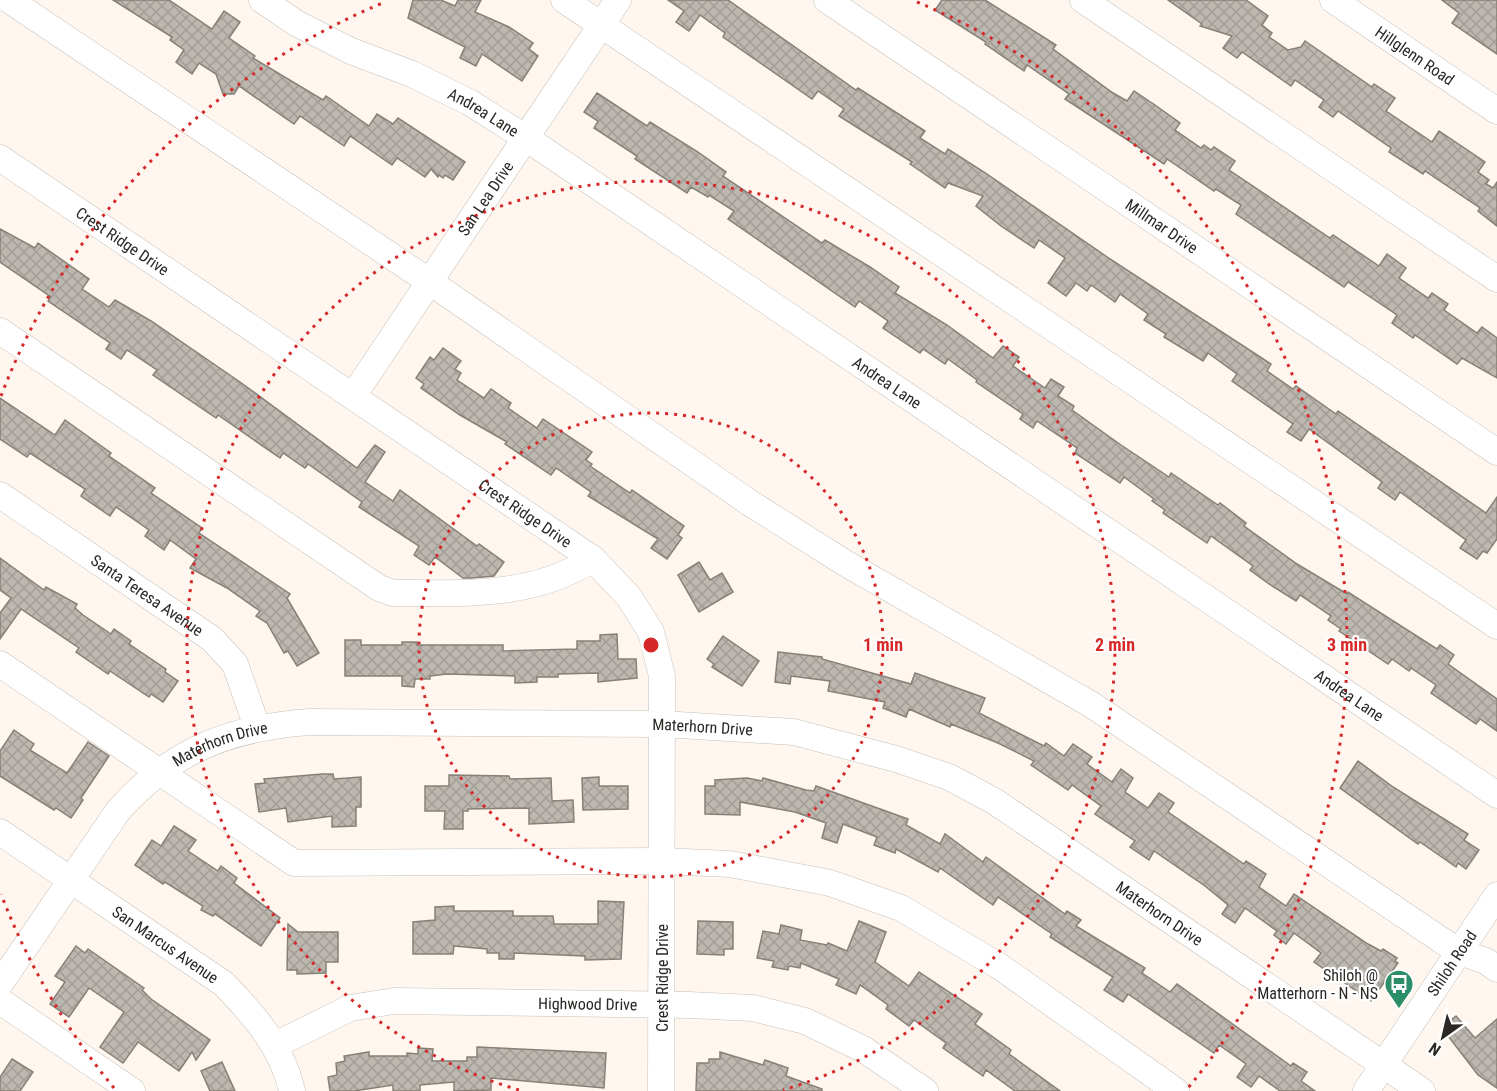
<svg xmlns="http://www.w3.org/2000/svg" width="1497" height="1091" font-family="'Roboto Condensed',sans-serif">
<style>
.building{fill:url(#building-cross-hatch);stroke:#858179;stroke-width:1.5}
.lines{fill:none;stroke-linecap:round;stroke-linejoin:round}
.minor-casing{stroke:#c8c1b9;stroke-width:27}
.minor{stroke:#fff;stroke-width:26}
.ring{fill:none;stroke:#d62828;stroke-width:3;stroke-dasharray:3 6}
.labels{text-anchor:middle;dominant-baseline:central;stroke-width:4.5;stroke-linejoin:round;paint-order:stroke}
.street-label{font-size:16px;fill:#2a2825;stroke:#fff}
.poi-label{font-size:16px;fill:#2a2825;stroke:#fff;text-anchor:end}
.centre{fill:#d62828;stroke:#fff;stroke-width:3}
.ring-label{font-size:18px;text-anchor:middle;font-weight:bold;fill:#d62828;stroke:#fff;stroke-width:4.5;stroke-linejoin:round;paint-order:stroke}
</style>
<defs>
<pattern id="building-cross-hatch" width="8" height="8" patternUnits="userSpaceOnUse" patternTransform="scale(1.5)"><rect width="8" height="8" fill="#bcb7af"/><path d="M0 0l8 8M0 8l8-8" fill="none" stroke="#a29d96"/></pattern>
</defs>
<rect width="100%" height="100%" fill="#fef6ef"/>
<!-- building -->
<g class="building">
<polygon points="113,0 169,0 212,29 224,11 240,22 229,38 255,56 253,58 323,100 326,96 369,126 377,114 393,124 398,118 465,162 453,180 445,175 443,178 439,175 438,177 431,169 425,177 397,158 392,165 350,136 344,146 300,116 294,124 239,86 234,94 223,94 216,74 199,63 192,74 176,62 184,50 170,40 172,37"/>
<polygon points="413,0 441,0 455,6 458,0 481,0 475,12 509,27 533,43 529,49 538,56 522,81 482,54 476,66 460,58 465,47 408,18"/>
<polygon points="668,0 728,0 856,90 858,88 925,131 920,138 945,154 948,149 984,172 1110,259 1271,364 1267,371 1293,389 1296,386 1336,414 1338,411 1486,513 1497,497 1497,539 1487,553 1483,551 1477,559 1460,548 1466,540 1400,492 1395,500 1378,488 1382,482 1309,429 1301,441 1287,432 1293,424 1232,381 1237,374 1208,353 1203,361 1164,337 1166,334 1144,320 1148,314 1120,294 1115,302 1091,285 1087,291 1076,283 1066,296 1048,283 1065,258 1039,240 1034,248 1001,226 976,206 983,196 948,183 945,188 910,164 912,162 839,116 844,109 818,91 812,99 723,37 725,33 700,15 689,31 676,22 684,11"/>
<polygon points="942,0 985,0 1056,45 1053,49 1113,93 1127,101 1134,91 1155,105 1180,123 1175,130 1201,148 1204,145 1211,150 1214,147 1235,161 1229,170 1330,238 1333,235 1379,266 1387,254 1406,268 1399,278 1428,298 1432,293 1448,304 1444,310 1477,333 1482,327 1497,338 1497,378 1462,358 1457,364 1415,335 1413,338 1392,323 1397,315 1348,282 1344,287 1236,214 1241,205 1216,189 1214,191 1167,159 1164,164 1065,99 1069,94 1027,65 1024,71 985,44 986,42 935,10"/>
<polygon points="1168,0 1246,0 1268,16 1262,25 1272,33 1269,37 1288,50 1301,47 1305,41 1372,87 1374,84 1395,98 1386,111 1432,142 1439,131 1485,162 1478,172 1489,180 1486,184 1493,188 1497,182 1497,226 1478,211 1480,208 1425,171 1423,174 1389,152 1391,148 1338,111 1333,117 1319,107 1324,100 1295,80 1291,86 1242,52 1237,58 1223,48 1232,36 1200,26 1202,24"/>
<polygon points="1442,0 1497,0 1497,54 1452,23 1459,13"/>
<polygon points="597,93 647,126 650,122 698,152 726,172 723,176 822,243 825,240 870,267 899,287 895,293 947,325 993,358 1003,346 1019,357 1013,366 1045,388 1051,379 1064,387 1058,396 1074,406 1072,410 1121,445 1169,477 1171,473 1218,505 1220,503 1246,523 1244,526 1297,564 1347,594 1348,592 1437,649 1440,645 1454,655 1448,664 1497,699 1497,731 1480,719 1476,724 1431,693 1436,685 1411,668 1409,671 1392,659 1388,664 1339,631 1341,629 1328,620 1331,616 1300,595 1296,601 1269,584 1250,570 1253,566 1211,536 1207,543 1163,513 1165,510 1152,501 1154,499 1124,477 1120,483 1075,453 1077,448 1037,421 1033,428 1020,419 1023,414 976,382 977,380 948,359 945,364 923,349 920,353 883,328 888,321 859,301 855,307 728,219 734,211 709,195 708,197 691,187 687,193 635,159 637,156 594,128 598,121 584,112"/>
<polygon points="0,229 35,248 38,243 89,279 82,289 109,307 115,300 151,321 240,382 357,468 375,445 385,452 365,482 393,501 400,490 477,546 479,544 504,562 494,576 471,578 463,578 435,557 429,565 414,555 419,546 359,507 362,502 308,464 305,468 283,453 280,458 218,415 216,418 153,375 157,370 127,350 121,359 106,349 110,343 48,301 51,297 0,262"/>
<polygon points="443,348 461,361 455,369 461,373 457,380 484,398 491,389 511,403 508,408 537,428 543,419 592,452 586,460 592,464 590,466 630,493 632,490 684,526 678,535 682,538 667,559 651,548 658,539 588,496 591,492 556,468 551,475 505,444 507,442 460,415 421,388 424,384 416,378 430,357 434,360"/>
<polygon points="0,398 55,435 65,420 79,430 111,453 109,456 155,488 151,493 202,528 199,533 290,594 287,598 319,653 297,666 288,651 284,653 267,623 256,616 260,611 227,588 190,568 196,559 170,540 164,550 145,536 149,530 116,507 110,516 81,496 85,489 30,453 27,457 0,439"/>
<polygon points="0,558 44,590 46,587 77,604 75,608 83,615 111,634 114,629 131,641 129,644 166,669 165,672 178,681 163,702 151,694 149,697 110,671 108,674 76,652 79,648 21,609 0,639 0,613 11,598 0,590"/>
<polygon points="699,562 710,580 722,573 733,592 699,612 678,575"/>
<polygon points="617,634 618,659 636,659 637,678 598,682 598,673 558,674 558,677 537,677 537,682 515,683 515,676 447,674 430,676 430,679 415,679 414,687 402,686 402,676 345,676 345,640 361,640 361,645 402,645 402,642 417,642 417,645 503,645 503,651 577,649 577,641 600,641 600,635"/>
<polygon points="723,636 759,661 742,686 712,667 714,664 707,659"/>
<polygon points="778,652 822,657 822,659 911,684 915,673 985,698 979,713 1044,746 1046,743 1064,756 1073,744 1092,757 1087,764 1112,782 1121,769 1133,778 1125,792 1148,808 1159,793 1174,803 1168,812 1244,864 1246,861 1266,874 1259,887 1286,906 1294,894 1368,944 1381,951 1383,949 1397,958 1395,961 1398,963 1371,1001 1314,962 1321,953 1294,933 1286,944 1274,935 1277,931 1245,908 1235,923 1222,914 1228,905 1205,886 1154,851 1149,860 1130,847 1135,841 1095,814 1101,806 1072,785 1068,790 1031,765 1034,761 998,743 951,724 950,727 909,709 906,717 883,708 885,702 828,691 830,681 791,676 790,684 775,682"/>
<polygon points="14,730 34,744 30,750 67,773 88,742 109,756 81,798 83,800 71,818 56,808 54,810 0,776 0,751"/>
<polygon points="1358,761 1393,787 1468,834 1464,840 1479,850 1466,869 1458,863 1456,867 1420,842 1418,844 1340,788"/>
<polygon points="322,774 333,774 334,779 361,777 361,807 356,807 356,826 332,827 332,816 288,822 286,808 259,812 255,784 265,783 264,779"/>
<polygon points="449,775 509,776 510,779 551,778 552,801 573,800 574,822 529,824 529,808 468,809 468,811 463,811 463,829 444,829 445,811 425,811 425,786 449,786"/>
<polygon points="599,777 599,786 628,786 628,809 583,810 582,778"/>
<polygon points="747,778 762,781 763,778 806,790 814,791 816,786 908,819 906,825 940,844 945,834 983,862 986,857 1065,914 1067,911 1081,920 1076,926 1145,968 1142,973 1170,992 1177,984 1291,1066 1293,1063 1307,1072 1301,1081 1315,1091 1280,1091 1259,1076 1251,1087 1237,1077 1246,1064 1219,1045 1214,1053 1128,994 1123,1002 1104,990 1113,977 1050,937 1052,934 998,897 993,905 940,868 938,872 896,849 895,853 874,845 877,837 843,824 837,843 822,838 826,823 795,812 740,802 740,815 705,814 705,786 715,786 715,780"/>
<polygon points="174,826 196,840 188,851 218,871 221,866 237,878 234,883 280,918 261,946 215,914 213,916 201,910 203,906 165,882 163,884 135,865 152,840 161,846"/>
<polygon points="598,901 624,902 621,959 585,960 585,956 514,953 514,959 499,959 499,953 487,953 487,949 454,946 453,954 413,954 413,922 435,920 435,907 454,906 454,911 513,911 513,916 553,916 554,924 598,924"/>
<polygon points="698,921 733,922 733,949 724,949 724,955 697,954"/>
<polygon points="859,921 886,932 875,962 909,986 919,972 982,1014 975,1024 1011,1050 1009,1054 1060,1091 1015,1091 986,1070 983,1076 943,1048 946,1043 914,1020 909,1026 886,1009 888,1005 860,985 856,994 836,985 839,979 801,963 800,968 789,966 788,970 772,967 774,961 757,958 763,931 779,934 781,925 802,930 800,940 827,945 828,943 847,951"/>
<polygon points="288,924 298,932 338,932 338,962 326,962 326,973 297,974 297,970 287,970"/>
<polygon points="76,946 85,953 88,949 144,988 142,990 151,999 210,1040 196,1060 192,1052 179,1071 138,1042 123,1063 100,1047 124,1012 89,988 69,1017 50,1004 65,982 55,976"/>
<polygon points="1456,1016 1475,1038 1497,1019 1497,1088 1478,1075 1442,1028"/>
<polygon points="477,1047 606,1053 604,1088 491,1078 491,1090 454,1091 454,1082 420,1085 420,1091 393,1091 393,1085 354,1091 330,1091 328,1077 337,1075 336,1063 345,1061 344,1056 369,1052 369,1056 407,1056 407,1053 418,1054 418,1048 433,1049 432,1061 467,1061 467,1057 477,1057"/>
<polygon points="720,1052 763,1065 765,1060 788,1068 786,1076 822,1089 822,1091 696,1091 697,1063 709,1063 709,1059 720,1059"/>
<polygon points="12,1059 33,1072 20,1091 0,1091 0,1077"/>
<polygon points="222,1062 235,1091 210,1091 201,1071"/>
</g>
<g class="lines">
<!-- minor casing -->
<g class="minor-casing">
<g id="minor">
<polyline points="9,0 430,282 750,503 845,563 1092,705 1459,952 1486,961 1497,969"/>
<path id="s1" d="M 262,0 L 296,23 L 351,51 L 412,74 L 469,102 L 526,138 L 1497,795"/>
<polyline points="564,0 1497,626"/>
<path id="s2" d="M 827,0 L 1497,452"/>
<polyline points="1083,0 1497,279"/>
<path id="s3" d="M 1333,0 L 1497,111"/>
<path id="s4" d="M 0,158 L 593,559 L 629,597 L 651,632 L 662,676 L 661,1091"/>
<path d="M 0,331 L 379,588 L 393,593 C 464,593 532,598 593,559"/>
<path id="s5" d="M 353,396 L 618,0"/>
<path id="s6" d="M 0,495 L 212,639 L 235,664 L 257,727"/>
<polyline points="0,664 294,863 661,861 730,864 830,883 901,908 999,966 1176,1091"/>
<path id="s7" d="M 0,832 L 224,984 C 254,1015 283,1048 292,1091"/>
<path id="s8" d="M 0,984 L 118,811 C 172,750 229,728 309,722 L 662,724 L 794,732 L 896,759 L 949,777 L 994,801 L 1422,1091"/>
<polyline points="0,1001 132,1091"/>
<path id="s9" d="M 275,1045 L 350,1008 L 394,1001 L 689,1005 L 753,1008 L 805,1021 L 863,1049 L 925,1091"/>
<path id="s10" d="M 1366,1091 L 1497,895"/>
</g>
</g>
<!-- minor -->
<use href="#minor" class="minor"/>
</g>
<!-- distance rings -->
<g class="ring">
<circle cx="651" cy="645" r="232"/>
<path d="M519 1090A464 464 0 1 1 783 1090"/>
<path d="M114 1088A696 696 0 0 1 1 894M1 396A696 696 0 0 1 385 2M917 2A696 696 0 0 1 1188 1088"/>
</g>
<!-- icons -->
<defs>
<g id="bus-pin" transform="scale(1.5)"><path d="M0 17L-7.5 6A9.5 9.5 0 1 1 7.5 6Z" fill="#2b8e68" stroke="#fff"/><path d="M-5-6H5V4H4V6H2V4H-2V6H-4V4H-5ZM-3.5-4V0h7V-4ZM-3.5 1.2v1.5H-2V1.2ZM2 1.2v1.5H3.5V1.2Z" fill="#fff"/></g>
</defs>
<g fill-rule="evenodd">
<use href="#bus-pin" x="1399" y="984"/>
</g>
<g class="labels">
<!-- street labels -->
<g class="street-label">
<text stroke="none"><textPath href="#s3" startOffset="99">Hillglenn Road</textPath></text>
<text stroke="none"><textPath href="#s1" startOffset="249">Andrea Lane</textPath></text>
<text stroke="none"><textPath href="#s5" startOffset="238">San Lea Drive</textPath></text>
<text stroke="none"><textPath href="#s2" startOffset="404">Millmar Drive</textPath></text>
<text stroke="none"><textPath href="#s4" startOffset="148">Crest Ridge Drive</textPath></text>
<text stroke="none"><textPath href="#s1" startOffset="735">Andrea Lane</textPath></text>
<text stroke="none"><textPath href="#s4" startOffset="634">Crest Ridge Drive</textPath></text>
<text stroke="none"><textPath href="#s6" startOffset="178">Santa Teresa Avenue</textPath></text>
<text stroke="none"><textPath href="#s1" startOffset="1293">Andrea Lane</textPath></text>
<text stroke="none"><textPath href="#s8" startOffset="820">Materhorn Drive</textPath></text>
<text stroke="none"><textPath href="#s8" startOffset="334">Materhorn Drive</textPath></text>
<text stroke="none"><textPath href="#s8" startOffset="1324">Materhorn Drive</textPath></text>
<text stroke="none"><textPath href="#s7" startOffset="200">San Marcus Avenue</textPath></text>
<text stroke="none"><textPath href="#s10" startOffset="154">Shiloh Road</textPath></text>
<text transform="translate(662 978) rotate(-90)">Crest Ridge Drive</text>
<text stroke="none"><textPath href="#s9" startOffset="322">Highwood Drive</textPath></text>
</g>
<!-- poi labels -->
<g class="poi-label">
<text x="1378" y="975">Shiloh @<tspan x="1378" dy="18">Matterhorn - N - NS</tspan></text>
</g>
</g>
<circle cx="651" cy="645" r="9" class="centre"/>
<g class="ring-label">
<text x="883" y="651">1 min</text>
<text x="1115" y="651">2 min</text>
<text x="1347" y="651">3 min</text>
</g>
<!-- north arrow -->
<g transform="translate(1443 1037) rotate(214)" stroke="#ffffff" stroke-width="4.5" paint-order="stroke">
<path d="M0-4.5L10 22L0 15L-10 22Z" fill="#2a2825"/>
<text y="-9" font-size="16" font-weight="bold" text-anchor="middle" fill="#2a2825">N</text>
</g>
</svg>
